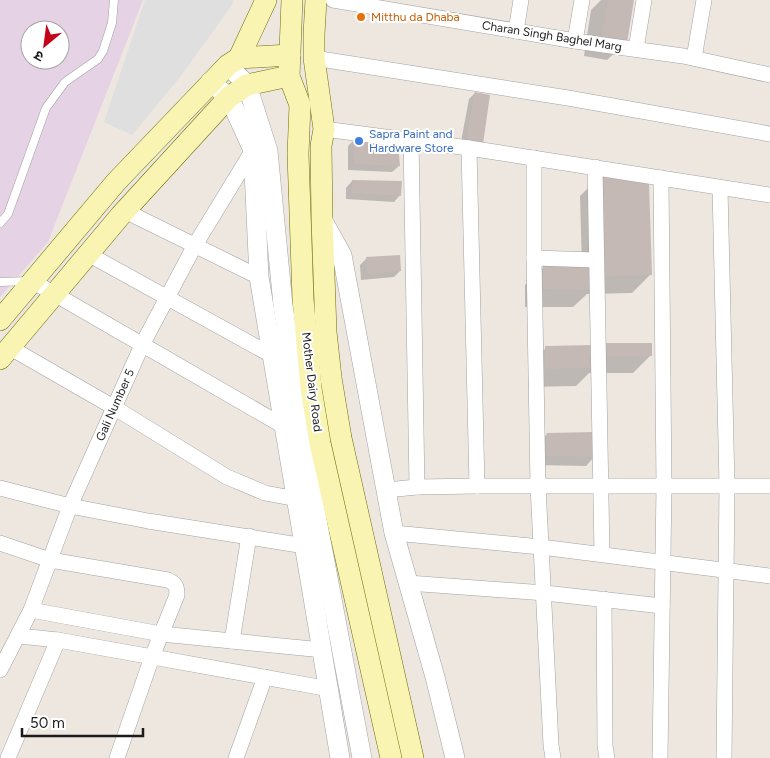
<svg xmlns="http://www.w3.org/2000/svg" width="770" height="758" font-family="Figtree,'Noto Sans Devanagari',sans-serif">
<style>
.industrial{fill:#e6d2e5;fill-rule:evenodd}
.parking{fill:#dfdfdf}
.shadow{fill:#0003}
.building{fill:#c4b9b4}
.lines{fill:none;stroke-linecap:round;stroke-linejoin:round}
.service-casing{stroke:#a2a2a2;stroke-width:9}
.minor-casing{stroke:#a2a2a2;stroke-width:16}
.tertiary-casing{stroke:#a2a2a2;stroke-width:20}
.secondary-casing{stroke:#6f6e05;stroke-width:22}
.service{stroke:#fff;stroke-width:8}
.minor{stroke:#fff;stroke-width:15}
.tertiary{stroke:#fff;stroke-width:19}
.secondary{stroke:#f9f4b2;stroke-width:21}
.food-dot{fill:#e8710a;stroke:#fff;stroke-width:2}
.shop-dot{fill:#3f7fe0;stroke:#fff;stroke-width:2}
.labels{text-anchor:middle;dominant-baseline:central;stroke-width:4;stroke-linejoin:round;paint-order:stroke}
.food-label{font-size:12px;fill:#c56008;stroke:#fff;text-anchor:start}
.street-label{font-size:12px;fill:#1b1b1b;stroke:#fff}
.shop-label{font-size:12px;fill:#366cbe;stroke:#fff;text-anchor:start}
</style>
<rect width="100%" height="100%" fill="#ede7e0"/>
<!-- industrial -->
<path class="industrial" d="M 0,0 L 143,0 L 48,242 L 0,297 ZM 30,30 L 60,30 L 60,60 L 30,60 Z"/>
<!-- parking -->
<polygon class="parking" points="145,0 233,0 232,5 180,77 132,135 104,122"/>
<!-- shadow -->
<g class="shadow">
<polygon points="601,0 632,0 626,42 607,60 584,56 591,10"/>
<polygon points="475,93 482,144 460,147 469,99"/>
<polygon points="354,140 399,166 392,172 348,170 348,146"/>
<polygon points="598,178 651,274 632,293 587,294 573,307 525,307 525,285 544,267 582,267 580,196"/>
<polygon points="352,181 400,195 394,202 346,199 346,188"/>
<polygon points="366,259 400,271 394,277 361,280 360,265"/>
<polygon points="546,348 651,355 633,373 589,373 576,386 528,387 528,366"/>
<polygon points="547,434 595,456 586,466 537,465 538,444"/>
</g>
<!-- building -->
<g class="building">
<polygon points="608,0 634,0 627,43 601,38"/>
<polygon points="475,92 490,95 483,144 466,141"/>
<polygon points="354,139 398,144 400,166 354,164"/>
<polygon points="598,176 649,184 652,275 600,276"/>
<polygon points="352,180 402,181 401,196 352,193"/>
<polygon points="400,255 401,271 367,274 366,257"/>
<polygon points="543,265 593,266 593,290 543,289"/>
<rect x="602" y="343" width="50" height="13"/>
<polygon points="595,345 596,368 546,369 545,346"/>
<polygon points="597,432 597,457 546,456 547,433"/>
</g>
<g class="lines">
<!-- service casing -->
<g class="service-casing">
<g id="service">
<polyline points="0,223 8,214 46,108 65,82 98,59 103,51 112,23 114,0"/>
<polyline points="0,282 28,281"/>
</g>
</g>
<!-- minor casing -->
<g class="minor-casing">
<g id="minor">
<polyline points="333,0 575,41 683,56 770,75"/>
<polyline points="516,31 521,0"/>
<polyline points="575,41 582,0"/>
<polyline points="636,49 644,0"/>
<polyline points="314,58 568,98 770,134"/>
<polyline points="694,58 704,0"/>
<polyline points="324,129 469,148 770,195"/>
<polyline points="411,140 417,487"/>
<polyline points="469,148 477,486"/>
<polyline points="534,158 534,258 538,486 551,745 553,758"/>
<polyline points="595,167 602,554"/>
<polyline points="720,188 727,485 724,758"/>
<polyline points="125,211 259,277"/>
<polyline points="88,254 273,356"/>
<polyline points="534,258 596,260"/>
<polyline points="32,281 285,427"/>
<polyline points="9,347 115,408 227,477 265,493 297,499"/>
<polyline points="0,488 70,506 148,521 305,546"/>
<polyline points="386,490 417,487 477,486 770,486"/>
<polyline points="394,533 541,547 770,576"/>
<path d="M 0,543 L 50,560 L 168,580 C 175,583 177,586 177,595 L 152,657 L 117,758"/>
<polyline points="408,583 545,593 662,606"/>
<polyline points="604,599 605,746 607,758"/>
<polyline points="31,610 161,634 323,650"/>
<polyline points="19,636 58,640 330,689"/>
<polyline points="232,641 249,536"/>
<polyline points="0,670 31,610 70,506 142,345 195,245 253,150"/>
<polyline points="8,758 58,640"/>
<polyline points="236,758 265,677"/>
<polyline points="660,758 664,487 661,178"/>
</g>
</g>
<!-- tertiary casing -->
<g class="tertiary-casing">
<g id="tertiary">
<polyline points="228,65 247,85 268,151 283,305 309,477 362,758"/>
<polyline points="210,82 229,97 253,150 259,277 340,758"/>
<polyline points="322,219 342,255 394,533 435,677 455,758"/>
</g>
</g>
<!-- secondary casing -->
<g class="secondary-casing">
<g id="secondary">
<polyline points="292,0 289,76 300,105 298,154 303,299 311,388 320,443 391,758"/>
<polyline points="316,0 314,34 314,58 324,129 321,146 322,219 326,332 331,378 341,438 413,758"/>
<polyline points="239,58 266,0"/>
<polyline points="0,320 116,182 228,65 239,58 290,55"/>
<polyline points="0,359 121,215 229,97 247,85 289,76"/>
</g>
</g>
<!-- service -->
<use href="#service" class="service"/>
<!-- minor -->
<use href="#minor" class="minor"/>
<!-- tertiary -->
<use href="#tertiary" class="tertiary"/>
<!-- secondary -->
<use href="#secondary" class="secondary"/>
</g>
<!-- markers -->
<circle class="food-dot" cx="361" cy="17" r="5"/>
<circle class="shop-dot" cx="359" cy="141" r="5"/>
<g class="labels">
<!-- food labels -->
<g class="food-label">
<text x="371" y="17">Mitthu da Dhaba</text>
</g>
<!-- street labels -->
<g class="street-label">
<text transform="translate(552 36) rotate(9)">Charan Singh Baghel Marg</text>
<text transform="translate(312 382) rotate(83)">Mother Dairy Road</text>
<text transform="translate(115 405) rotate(-66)">Gali Number 5</text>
</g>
<!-- shop labels -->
<g class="shop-label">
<text x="369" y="134">Sapra Paint and<tspan x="369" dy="14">Hardware Store</tspan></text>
</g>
</g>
<!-- north arrow -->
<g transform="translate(45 45) rotate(209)"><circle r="24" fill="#ffffff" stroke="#a4a4a4"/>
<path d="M0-4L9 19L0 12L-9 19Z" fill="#c50119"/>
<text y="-8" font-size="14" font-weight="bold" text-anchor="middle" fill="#1b1b1b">उ</text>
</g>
<!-- scale -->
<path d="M22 728v8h121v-8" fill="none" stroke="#1b1b1b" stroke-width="2.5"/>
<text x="30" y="728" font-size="15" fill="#1b1b1b" stroke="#ffffff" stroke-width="4" paint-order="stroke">50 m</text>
</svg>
